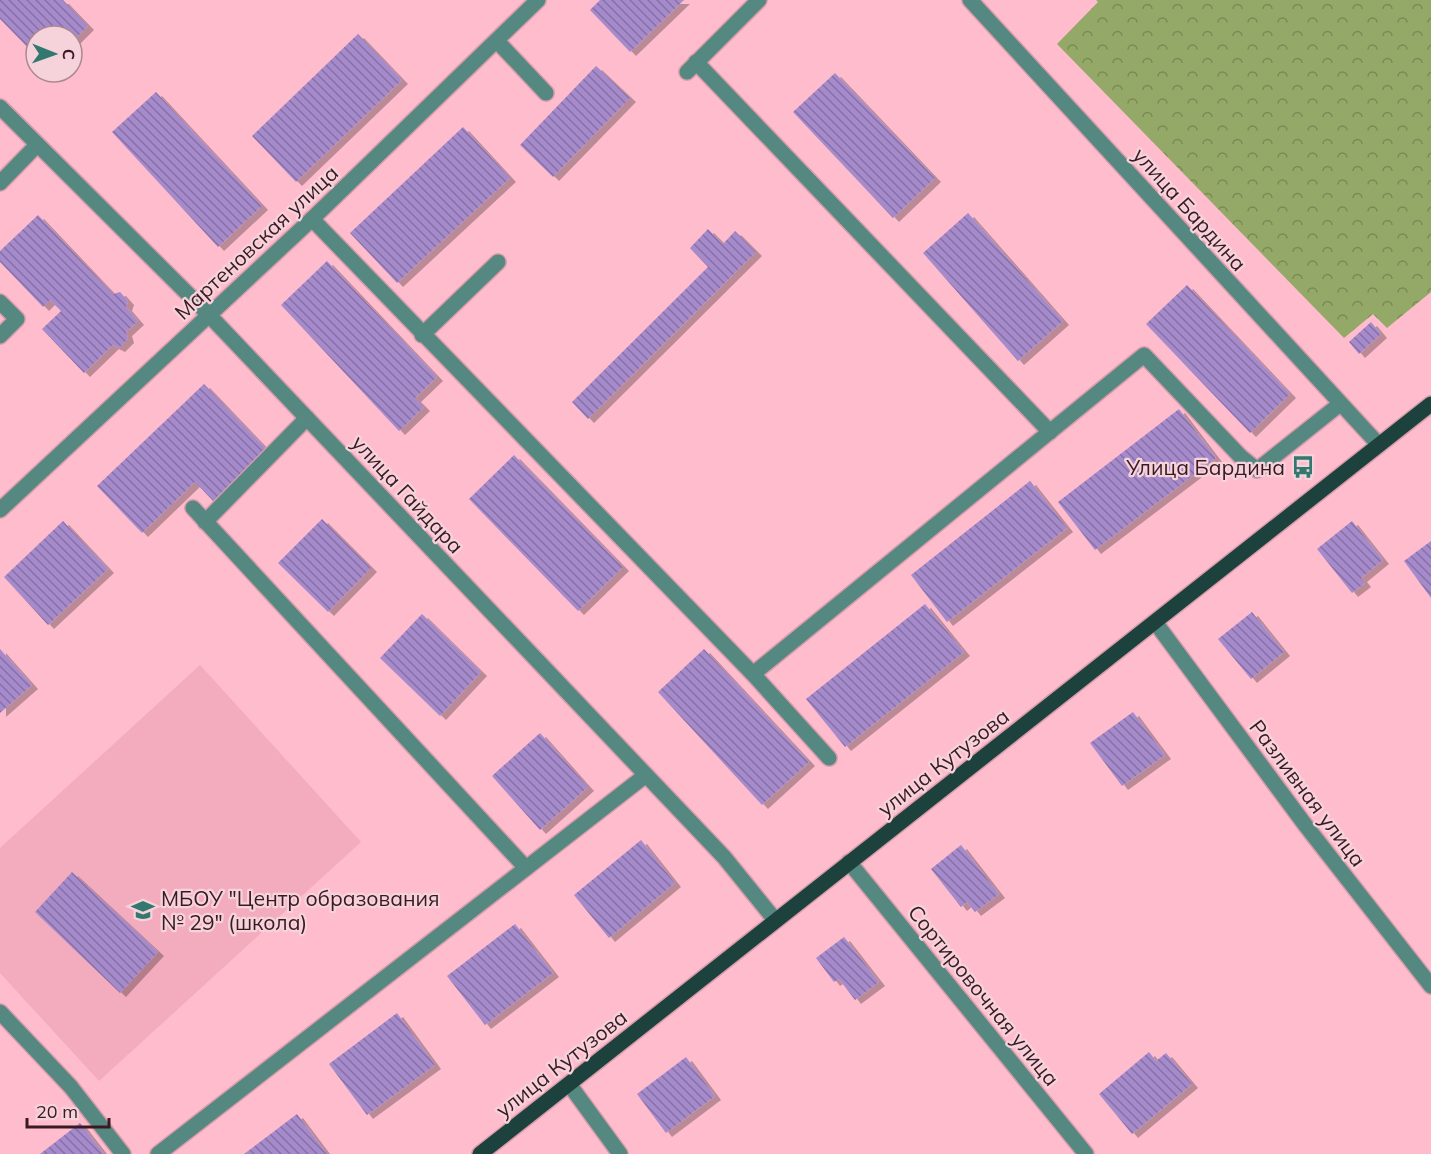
<svg xmlns="http://www.w3.org/2000/svg" width="1431" height="1154" font-family="Mulish,sans-serif">
<style>
.built{fill:#f3acbe}
.forest{fill:url(#forest-crowns)}
.building{fill:url(#building-back-hatch);filter:url(#shadow)}
.lines{fill:none;stroke-linecap:round;stroke-linejoin:round}
.minor-casing{stroke:#d79caa;stroke-width:18}
.major-casing{stroke:#d79caa;stroke-width:18}
.minor{stroke:#558880;stroke-width:15}
.major{stroke:#1d413c;stroke-width:15}
.labels{text-anchor:middle;dominant-baseline:central;stroke-width:4.5;stroke-linejoin:round;paint-order:stroke}
.street-label{font-size:21px;fill:#391a23;stroke:#f6d3db}
.poi-label{font-size:21px;fill:#391a23;stroke:#f6d3db;text-anchor:end}
</style>
<defs>
<pattern id="forest-crowns" width="20" height="18" patternUnits="userSpaceOnUse" patternTransform="scale(1.5)"><rect width="20" height="18" fill="#94a968"/><path d="M2 6a3 3 0 1 1 6 0M12 15a3 3 0 1 1 6 0" fill="none" stroke="#7a8955"/></pattern>
<pattern id="building-back-hatch" width="6" height="6" patternUnits="userSpaceOnUse" patternTransform="scale(1.5)"><rect width="6" height="6" fill="#a58acc"/><path d="M-1 5l2 2M0 0l6 6M5-1l2 2" fill="none" stroke="#8770a5"/></pattern>
<filter id="shadow"><feDropShadow dx="6" dy="4" stdDeviation="0" flood-color="#0004"/></filter>
</defs>
<rect width="100%" height="100%" fill="#febccc"/>
<!-- built -->
<polygon class="built" points="200,665 361,842 99,1081 0,973 0,848"/>
<!-- forest -->
<polygon class="forest" points="1096,0 1431,0 1431,292 1387,328 1373,314 1344,338 1057,44 1098,2"/>
<!-- building -->
<g class="building">
<polygon points="0,0 63,0 88,26 72,42 72,36 36,36 36,56 0,19"/>
<polygon points="600,0 684,0 630,52 590,10"/>
<polygon points="358,34 402,80 296,182 252,136"/>
<polygon points="596,66 630,98 553,177 520,145"/>
<polygon points="835,73 935,178 893,218 793,112"/>
<polygon points="156,92 262,206 218,247 112,132"/>
<polygon points="463,127 510,178 397,283 350,233"/>
<polygon points="968,213 1063,321 1018,361 923,253"/>
<polygon points="38,215 113,294 120,292 128,301 126,307 138,321 126,332 128,339 119,348 113,345 84,373 42,329 61,311 50,300 43,307 0,262 0,251"/>
<polygon points="708,229 723,244 735,231 756,252 588,419 572,402 708,267 690,248"/>
<polygon points="327,261 437,377 415,398 424,407 399,431 281,305"/>
<polygon points="1187,285 1290,394 1250,433 1146,324"/>
<polygon points="1371,322 1381,334 1359,354 1349,342"/>
<polygon points="204,384 268,451 214,502 195,482 142,533 97,486"/>
<polygon points="1179,409 1216,458 1095,550 1058,502"/>
<polygon points="514,455 623,567 578,611 469,499"/>
<polygon points="1030,481 1067,528 947,622 911,575"/>
<polygon points="322,519 371,568 328,612 278,563"/>
<polygon points="63,521 108,569 48,625 4,577"/>
<polygon points="1352,521 1383,560 1361,578 1365,583 1352,593 1317,549"/>
<polygon points="1431,541 1431,598 1404,561"/>
<polygon points="925,604 964,652 845,747 806,699"/>
<polygon points="1252,612 1284,652 1251,679 1218,639"/>
<polygon points="422,614 481,672 440,716 380,658"/>
<polygon points="0,649 32,685 0,713"/>
<polygon points="704,649 809,762 762,805 658,692"/>
<polygon points="1133,712 1165,755 1122,786 1090,743"/>
<polygon points="540,733 588,787 540,830 492,776"/>
<polygon points="641,840 675,883 609,938 574,895"/>
<polygon points="961,845 999,894 975,912 967,902 961,907 931,869"/>
<polygon points="72,872 158,952 120,993 35,912"/>
<polygon points="515,924 553,973 485,1025 447,976"/>
<polygon points="844,937 879,982 855,1000 839,979 834,982 816,958"/>
<polygon points="397,1013 435,1065 367,1115 329,1064"/>
<polygon points="1149,1052 1156,1061 1166,1053 1192,1084 1132,1134 1099,1094"/>
<polygon points="686,1057 715,1096 666,1133 637,1094"/>
<polygon points="297,1114 327,1154 244,1154"/>
<polygon points="80,1123 104,1154 40,1154"/>
</g>
<g class="lines">
<!-- minor casing -->
<g class="minor-casing">
<g id="minor">
<polyline points="970,0 1379,445"/>
<polyline points="497,41 546,93"/>
<polyline points="696,62 1050,432"/>
<polyline points="687,72 759,0"/>
<polyline points="0,107 209,315 724,857 775,920"/>
<polyline points="0,183 37,145"/>
<polyline points="312,219 753,674 829,758"/>
<polyline points="0,302 17,319 0,336"/>
<polyline points="422,335 498,262"/>
<polyline points="193,508 526,868"/>
<polyline points="0,510 312,219 538,0"/>
<polyline points="205,522 307,418"/>
<polyline points="1155,622 1306,826 1431,986"/>
<polyline points="753,674 1144,355 1240,456 1257,470 1340,404"/>
<polyline points="849,862 1086,1154"/>
<polyline points="0,1012 71,1087 123,1154"/>
<polyline points="569,1084 620,1154"/>
<polyline points="158,1154 646,775"/>
</g>
</g>
<!-- major casing -->
<g class="major-casing">
<polyline id="major" points="480,1154 1431,404"/>
</g>
<!-- minor -->
<use href="#minor" class="minor"/>
<!-- major -->
<use href="#major" class="major"/>
</g>
<!-- icons -->
<defs>
<g id="bus-bare" transform="scale(1.8)"><path d="M-5-6H5V4H4V6H2V4H-2V6H-4V4H-5ZM-3.5-4V0h7V-4ZM-3.5 1.2v1.5H-2V1.2ZM2 1.2v1.5H3.5V1.2Z" fill="#32786f" stroke="#f6d3db" stroke-width="2.5" paint-order="stroke"/></g>
<g id="school-bare" transform="scale(1.8)"><path d="M0-5L7-2L0 1L-7-2ZM-4 1L0 2.5L4 1V4Q0 6-4 4Z" fill="#32786f" stroke="#f6d3db" stroke-width="2.5" paint-order="stroke"/></g>
</defs>
<g fill-rule="evenodd">
<use href="#bus-bare" x="1303" y="467"/>
<use href="#school-bare" x="143" y="910"/>
</g>
<g class="labels">
<!-- street labels -->
<g class="street-label">
<text transform="translate(1190 209) rotate(48)">улица Бардина</text>
<text transform="translate(256 242) rotate(-43)">Мартеновская улица</text>
<text transform="translate(408 494) rotate(47)">улица Гайдара</text>
<text transform="translate(943 762) rotate(-38)">улица Кутузова</text>
<text transform="translate(1308 793) rotate(53)">Разливная улица</text>
<text transform="translate(984 995) rotate(51)">Сортировочная улица</text>
<text transform="translate(561 1063) rotate(-38)">улица Кутузова</text>
</g>
<!-- poi labels -->
<g class="poi-label">
<text x="1285" y="467">Улица Бардина</text>
<text x="161" y="898" text-anchor="start">МБОУ "Центр образования<tspan x="161" dy="24">№ 29" (школа)</tspan></text>
</g>
</g>
<!-- north arrow -->
<g transform="translate(54 54) rotate(91)"><circle r="28" fill="#f6d3db" stroke="#aa8991" stroke-width="1.5"/>
<path d="M0-4.5L10 22L0 15L-10 22Z" fill="#32786f"/>
<text y="-9" font-size="16" font-weight="bold" text-anchor="middle" fill="#391a23">С</text>
</g>
<!-- scale -->
<path d="M27 1118v9h82v-9" fill="none" stroke="#391a23" stroke-width="3"/>
<text x="36" y="1118" font-size="18" fill="#391a23" stroke="#f6d3db" stroke-width="4.5" paint-order="stroke">20 m</text>
</svg>
